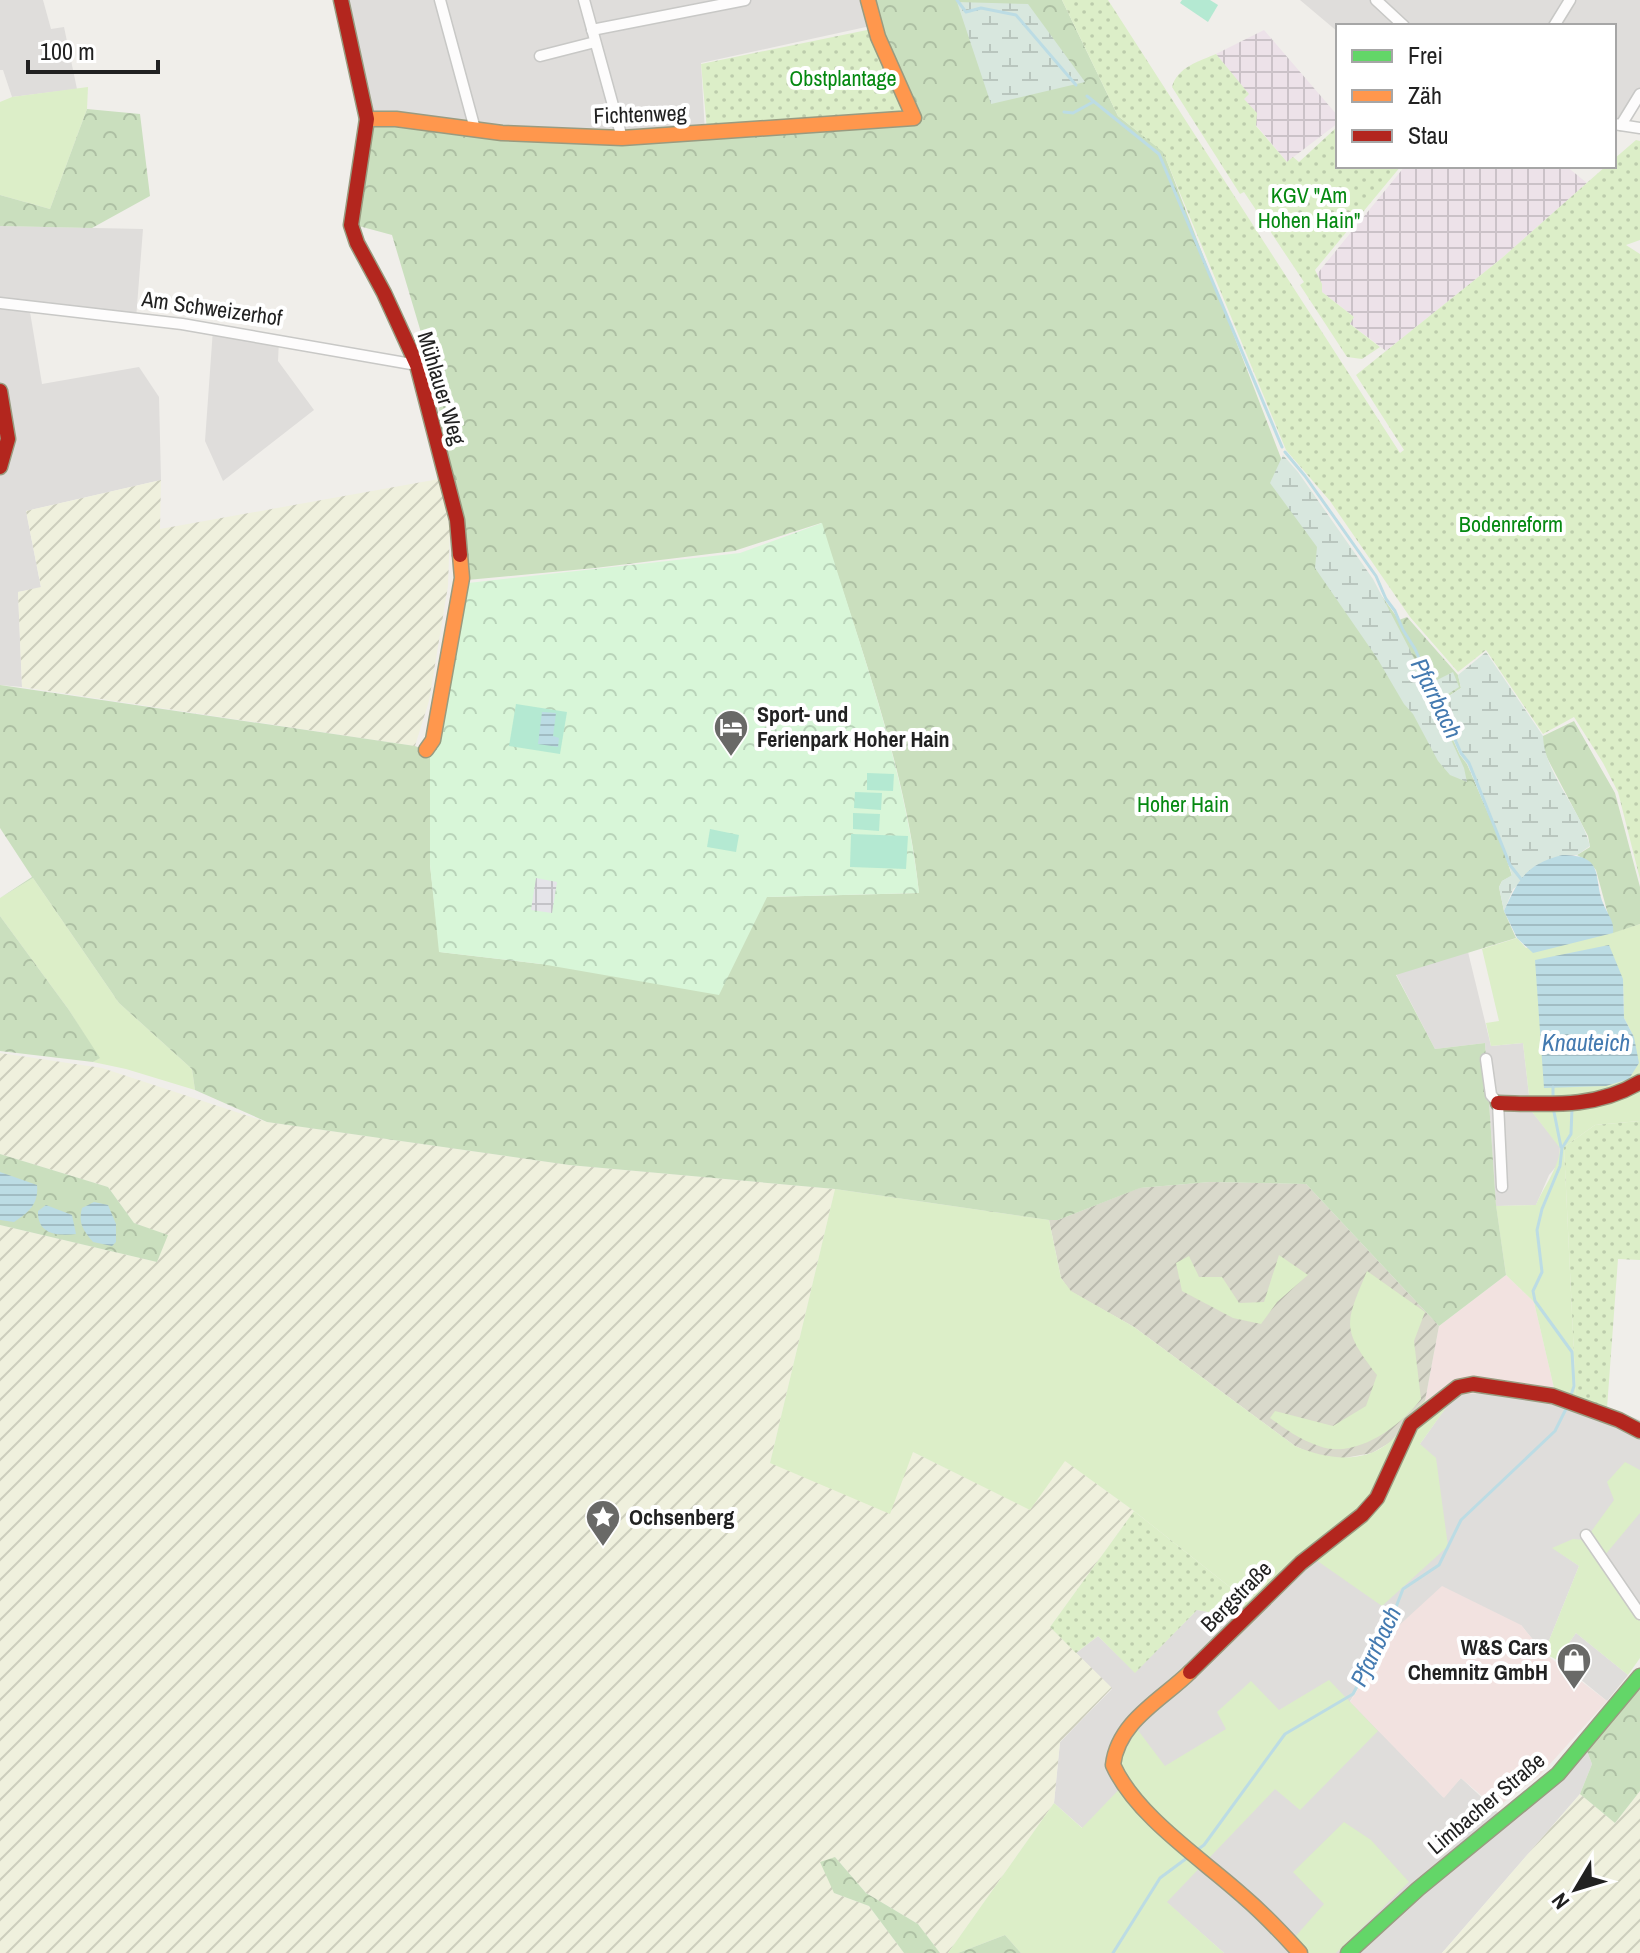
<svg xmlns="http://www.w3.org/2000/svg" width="1640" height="1953" font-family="'Archivo Narrow',sans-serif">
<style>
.residential{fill:#dfdddb}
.commercial{fill:#f2e2e0}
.industrial{fill:url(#industrial-grid)}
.construction{fill:url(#construction-furrows)}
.farmland{fill:url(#farmland-furrows)}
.grass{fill:#dceec8;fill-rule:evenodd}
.forest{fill:url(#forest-crowns)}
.wetland{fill:url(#wetland-marsh)}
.park{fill:url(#park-crowns)}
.garden{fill:url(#garden-dots)}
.pitch{fill:#b4e9d2}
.plaza{fill:url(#plaza-grid)}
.water{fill:url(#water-rules)}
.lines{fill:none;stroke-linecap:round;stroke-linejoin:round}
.stream{stroke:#bcdce4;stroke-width:3}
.street-casing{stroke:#c8c8c6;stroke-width:13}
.fast-casing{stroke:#999b80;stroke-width:17}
.slow-casing{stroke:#999b80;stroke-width:17}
.jam-casing{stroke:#999b80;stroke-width:17}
.street{stroke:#fdfcfc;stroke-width:10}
.fast{stroke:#63d668;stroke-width:14}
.slow{stroke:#ff974d;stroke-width:14}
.jam{stroke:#b3261e;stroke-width:14}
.labels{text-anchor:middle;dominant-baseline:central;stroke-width:8;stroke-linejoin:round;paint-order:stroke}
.park-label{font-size:22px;fill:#058911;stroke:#fff}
.street-label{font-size:22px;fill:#212121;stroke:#fff}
.poi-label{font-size:22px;font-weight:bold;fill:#212121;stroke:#fff;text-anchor:start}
.water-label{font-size:24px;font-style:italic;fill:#447ab0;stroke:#fff}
</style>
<defs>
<pattern id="industrial-grid" width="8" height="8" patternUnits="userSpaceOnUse" patternTransform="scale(2)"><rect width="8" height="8" fill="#ede2e9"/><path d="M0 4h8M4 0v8" fill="none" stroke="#cbc2c8"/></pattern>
<pattern id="construction-furrows" width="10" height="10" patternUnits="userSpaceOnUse" patternTransform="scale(2)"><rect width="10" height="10" fill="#d9d9cb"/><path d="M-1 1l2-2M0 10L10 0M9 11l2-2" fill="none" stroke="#babaae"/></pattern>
<pattern id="farmland-furrows" width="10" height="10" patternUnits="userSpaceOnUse" patternTransform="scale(2)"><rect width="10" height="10" fill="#eff0dd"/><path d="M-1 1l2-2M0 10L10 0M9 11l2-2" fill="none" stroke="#cdcebd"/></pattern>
<pattern id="forest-crowns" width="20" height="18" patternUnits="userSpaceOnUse" patternTransform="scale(2)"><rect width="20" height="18" fill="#cadfbe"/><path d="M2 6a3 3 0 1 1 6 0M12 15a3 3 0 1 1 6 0" fill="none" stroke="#adbfa3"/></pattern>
<pattern id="wetland-marsh" width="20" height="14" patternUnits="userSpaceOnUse" patternTransform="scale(2)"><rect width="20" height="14" fill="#d8e7de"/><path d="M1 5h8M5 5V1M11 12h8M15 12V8" fill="none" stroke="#b9c6be"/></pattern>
<pattern id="park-crowns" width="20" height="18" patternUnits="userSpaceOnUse" patternTransform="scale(2)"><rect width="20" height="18" fill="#d8f6d8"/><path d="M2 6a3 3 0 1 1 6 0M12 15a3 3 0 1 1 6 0" fill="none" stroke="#b9d3b9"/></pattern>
<pattern id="garden-dots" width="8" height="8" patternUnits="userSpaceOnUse" patternTransform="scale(2)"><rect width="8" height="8" fill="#dceec8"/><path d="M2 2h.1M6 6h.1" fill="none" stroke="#bcccac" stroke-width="1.8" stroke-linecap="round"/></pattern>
<pattern id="plaza-grid" width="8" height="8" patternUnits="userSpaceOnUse" patternTransform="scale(2)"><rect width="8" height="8" fill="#e5e4e9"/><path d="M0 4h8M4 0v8" fill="none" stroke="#c4c3c8"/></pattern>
<pattern id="water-rules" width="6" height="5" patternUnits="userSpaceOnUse" patternTransform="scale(2)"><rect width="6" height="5" fill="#bcdce4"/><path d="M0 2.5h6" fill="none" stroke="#a1bcc3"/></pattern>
</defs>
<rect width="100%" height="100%" fill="#f0eeea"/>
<!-- residential -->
<g class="residential">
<polygon points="0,0 43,0 51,29 64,27 77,89 12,97 3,70 0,70"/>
<polygon points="341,0 870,0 875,25 701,63 705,133 622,138 367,119"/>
<polygon points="1300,0 1640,0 1640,94 1621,125 1614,124 1614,26 1338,26 1338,32"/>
<polygon points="0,226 143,229 136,319 29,306 42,384 139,367 159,397 161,480 26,511 41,588 18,592 22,687 0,685 0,467 5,459 0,391"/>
<polygon points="213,329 279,340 278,361 314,410 223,481 205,441"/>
<polygon points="1468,952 1491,1046 1523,1043 1529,1095 1526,1104 1560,1147 1559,1163 1549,1175 1536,1205 1496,1206 1485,1043 1435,1049 1396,974"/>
<polygon points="1471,1381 1554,1388 1640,1420 1640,1621 1605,1567 1553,1548 1579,1566 1544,1653 1521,1625 1394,1630 1350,1701 1443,1797 1461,1778 1508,1822 1549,1790 1587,1751 1592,1764 1580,1794 1442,1953 1224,1953 1054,1803 1060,1742 1112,1689 1076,1653 1098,1636 1135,1672 1197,1610 1235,1616 1420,1444 1454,1396"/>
<polygon points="1576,1633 1628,1675 1607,1701 1557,1660"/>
</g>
<!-- commercial -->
<g class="commercial">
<polygon points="1506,1275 1534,1302 1554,1388 1455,1395 1425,1401 1439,1326"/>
<polygon points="1442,1586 1521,1625 1544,1653 1607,1701 1540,1775 1496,1808 1461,1778 1444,1798 1350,1702 1394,1630"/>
</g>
<!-- industrial -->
<g class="industrial">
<polygon points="1264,30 1338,116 1338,123 1287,162 1256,125 1243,99 1248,94 1216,54"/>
<polygon points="1405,166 1566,166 1587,183 1502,258 1386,351 1349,323 1354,317 1322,292 1317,274"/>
</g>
<!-- construction -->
<polygon class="construction" points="1210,1182 1306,1184 1439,1326 1425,1401 1391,1442 1372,1453 1339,1459 1315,1455 1295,1446 1134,1327 1070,1291 1061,1278 1049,1220 1058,1220 1139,1188"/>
<!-- farmland -->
<g class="farmland">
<polygon points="439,479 450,529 448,586 429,701 415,746 22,687 18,592 41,587 26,511 161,480 160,529"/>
<polygon points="0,1053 102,1068 267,1122 569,1165 835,1189 770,1463 913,1452 1030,1509 1064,1460 1134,1511 1050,1627 1112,1688 1060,1742 1054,1803 948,1953 940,1953 918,1924 866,1893 835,1857 834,1893 869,1906 904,1953 0,1953 0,1225 157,1262 167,1235 134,1223 108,1187 0,1154"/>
<polygon points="1640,1791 1640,1953 1442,1953 1580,1794 1615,1823"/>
</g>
<!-- grass -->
<g class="grass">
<polygon points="88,87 87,109 50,209 0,195 0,102 12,97"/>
<polygon points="33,878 119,1003 192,1069 195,1090 126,1069 93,1062 99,1058 69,1010 0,916 0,898"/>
<path d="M 1640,924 L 1640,1121 L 1595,1125 L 1564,1147 L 1576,1397 L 1554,1388 L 1534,1302 L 1506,1275 L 1496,1206 L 1536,1205 C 1544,1186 1559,1168 1560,1148 L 1526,1104 L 1529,1095 L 1523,1043 L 1491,1046 L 1486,1023 L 1499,1021 L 1482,949 L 1517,938 L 1526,948 C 1566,944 1602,937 1640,924 ZM 1535,960 L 1623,979 L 1624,1018 L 1634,1037 Z"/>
<path d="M 835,1189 L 1049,1220 L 1061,1278 L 1071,1291 L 1134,1327 L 1295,1446 C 1325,1459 1364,1465 1391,1441 C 1403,1430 1411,1411 1424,1402 C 1431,1397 1446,1397 1455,1395 L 1420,1444 L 1436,1458 L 1448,1546 L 1382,1606 L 1306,1553 L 1250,1603 L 1134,1511 L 1065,1461 L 1030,1510 L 913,1452 L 890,1514 L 770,1463 Z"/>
<polygon points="1279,1255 1308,1275 1277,1302 1261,1324 1233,1318 1182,1291 1176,1263 1189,1256 1199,1277 1222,1277 1239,1303 1264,1302"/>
<path d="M 1367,1271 L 1425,1312 L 1414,1341 L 1421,1399 C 1401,1426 1355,1460 1319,1446 C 1301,1440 1285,1429 1270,1418 L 1275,1411 L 1333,1426 L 1366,1406 L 1377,1375 C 1341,1328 1345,1324 1367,1271 Z"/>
<polygon points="1625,1462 1640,1470 1640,1513 1600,1561 1640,1621 1640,1658 1628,1675 1576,1633 1557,1660 1544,1653 1579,1566 1552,1548 1573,1539 1585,1540 1614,1500 1607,1482"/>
<polygon points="1329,1680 1378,1731 1300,1810 1275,1789 1167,1902 1224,1953 1021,1953 1005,1935 958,1953 948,1953 1054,1803 1082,1828 1129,1779 1119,1762 1137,1729 1165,1766 1226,1729 1217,1712 1251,1681 1279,1710"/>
<polygon points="1344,1822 1371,1840 1409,1882 1336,1953 1307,1953 1294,1938 1324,1904 1293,1872"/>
</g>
<!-- forest -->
<g class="forest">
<path d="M 870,0 L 1062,0 L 1118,116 L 1163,151 L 1284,466 L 1318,508 L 1399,620 L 1407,617 L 1458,675 L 1461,688 L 1437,704 L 1460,755 L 1467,764 L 1503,848 L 1512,876 L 1502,881 L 1499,887 L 1504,911 L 1516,938 L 1396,975 L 1435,1049 L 1485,1043 L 1496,1205 L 1506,1275 L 1439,1326 L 1306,1184 L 1210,1182 L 1140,1188 L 1058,1220 L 1049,1220 L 835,1189 L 569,1165 L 267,1122 L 195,1090 L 192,1069 L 119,1003 L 33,878 L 0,898 L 32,877 L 0,828 L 0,685 L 415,746 L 430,752 L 430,865 L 440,952 L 541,964 L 767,897 L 919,893 C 906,767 859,644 821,523 L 734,551 L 595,568 L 467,580 L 449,492 L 436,383 L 392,235 L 355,225 L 367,119 L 555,137 L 913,118 Z"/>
<polygon points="87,109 140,114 150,196 92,228 0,226 0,195 50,209"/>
<polygon points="1574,721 1615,793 1640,887 1640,924 1613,933 1596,870 1589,862 1577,855 1590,847 1588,836 1543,750 1543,736"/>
<polygon points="0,916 69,1010 100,1058 93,1062 0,1051"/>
<polygon points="0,1154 108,1187 134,1223 168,1235 157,1262 0,1225"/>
<polygon points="1636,1685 1640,1689 1640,1791 1615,1823 1580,1794 1592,1764 1587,1751"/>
<polygon points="835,1857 866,1893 918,1924 940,1953 904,1953 869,1906 834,1893 820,1862"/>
<polygon points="1005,1935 1021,1953 958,1953"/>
</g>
<!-- wetland -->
<g class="wetland">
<polygon points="957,2 1028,4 1085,82 991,104"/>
<polygon points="1283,455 1298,472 1373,579 1410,650 1464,768 1467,782 1450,775 1438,761 1413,714 1404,704 1377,658 1315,568 1317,547 1270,483"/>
<path d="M 1486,652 L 1543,736 C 1544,773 1581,809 1590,846 L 1577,855 L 1562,855 L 1513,889 L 1504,911 L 1499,887 L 1502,881 L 1512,875 L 1503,848 L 1467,764 L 1460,755 L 1437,704 L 1461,688 L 1458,675 Z"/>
<polygon points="1453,672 1459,687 1440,699 1433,682"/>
</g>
<!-- park -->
<path class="park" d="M 822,523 C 859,644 905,767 919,893 L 767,897 L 719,995 L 541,964 L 439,952 L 430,865 L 430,752 L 468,583 L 740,553 Z"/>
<!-- garden -->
<g class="garden">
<polygon points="1062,0 1108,0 1400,453 1404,450 1356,375 1502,258 1606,166 1614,166 1614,159 1636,140 1640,141 1640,240 1626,245 1640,254 1640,879 1618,792 1603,763 1574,717 1543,734 1486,650 1458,672 1410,617 1330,501 1286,450 1163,152 1118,116"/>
<polygon points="872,29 909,116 707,130 701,64"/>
<path d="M 1216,54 L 1249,94 L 1244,99 L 1257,113 L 1256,126 L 1287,162 L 1293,157 L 1299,162 L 1338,126 L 1338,166 L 1401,166 L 1315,270 L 1322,284 L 1322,292 L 1354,317 L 1350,324 L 1380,347 L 1362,359 L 1347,357 L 1300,285 L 1304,282 L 1244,192 L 1240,194 L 1172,87 C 1177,67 1200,61 1216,54 Z"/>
<polygon points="1640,1121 1640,1260 1618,1259 1607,1408 1576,1397 1564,1147 1595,1125"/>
<polygon points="1134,1511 1250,1603 1235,1617 1197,1610 1135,1673 1098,1636 1076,1653 1050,1627"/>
</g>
<!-- pitch -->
<g class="pitch">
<polygon points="1182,0 1210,0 1218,5 1208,22 1180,3"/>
<polygon points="516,704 567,712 560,754 509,746"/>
<polygon points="867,773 894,774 893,791 867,790"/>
<polygon points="855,792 882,793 881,810 854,808"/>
<polygon points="853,813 880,814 879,831 853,829"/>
<polygon points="710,829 739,835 736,852 707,847"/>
<polygon points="851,834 908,836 906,869 850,867"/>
</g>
<!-- plaza -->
<polygon class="plaza" points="536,878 557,882 552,913 531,910"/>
<!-- water -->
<g class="water">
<polygon points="542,712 556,713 553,736 559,738 558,747 538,744"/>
<path d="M 1562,855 C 1605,855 1593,876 1603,903 C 1607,914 1615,921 1613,933 L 1533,953 L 1517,938 L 1504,911 C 1519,878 1526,865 1562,855 Z"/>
<polygon points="1609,945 1623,979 1624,1018 1634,1037 1639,1063 1629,1079 1606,1086 1544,1088 1535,960"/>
<path d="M 0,1172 L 37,1185 C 39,1204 28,1213 14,1222 L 0,1220 Z"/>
<path d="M 94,1202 L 108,1205 L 116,1224 L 116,1242 L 112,1246 L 93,1242 C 83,1230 78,1223 82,1208 Z"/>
<path d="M 46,1205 L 72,1215 L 76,1234 C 58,1236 37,1235 38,1211 Z"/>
</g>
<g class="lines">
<!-- stream -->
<g class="stream">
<polyline points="957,0 966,12 981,8 1016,15 1076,85"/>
<polyline points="1087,96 1159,154 1282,447"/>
<polyline points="1064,112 1073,113 1093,102"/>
<polyline points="1285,452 1305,476 1376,576 1386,599 1395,611 1403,630 1415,649 1461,753 1469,763 1510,865 1521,879"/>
<polyline points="1553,1087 1553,1100"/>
<polyline points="1553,1107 1561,1147"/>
<polyline points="1571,1395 1574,1386 1572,1352 1535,1301 1533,1291 1542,1272 1537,1230 1542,1209 1560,1166 1562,1148 1571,1134 1572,1108"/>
<polyline points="1197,1850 1204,1845 1285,1734 1353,1694 1389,1625 1403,1589 1439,1565 1461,1520 1555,1431 1567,1407"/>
<polyline points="1113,1953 1160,1878 1191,1855"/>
</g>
<!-- street casing -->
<g class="street-casing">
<g id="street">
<polyline points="440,0 475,129"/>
<polyline points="584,0 622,138"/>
<polyline points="1376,0 1404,26"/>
<polyline points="1554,26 1570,0"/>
<polyline points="592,30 745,0"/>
<polyline points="540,56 595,42"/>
<polyline points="1614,124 1640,128"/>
<polyline points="1621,125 1640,94"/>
<polyline points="0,303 182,324 417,365"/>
<polyline points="1486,1059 1491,1095 1498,1103 1502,1187"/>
<polyline points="1586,1535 1640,1614"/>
</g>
</g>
<!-- fast casing -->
<g class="fast-casing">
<polyline id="fast" points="1348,1953 1418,1889 1558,1774 1640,1676"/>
</g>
<!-- slow casing -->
<g class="slow-casing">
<g id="slow">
<polyline points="367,119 396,119 502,133 622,138 914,118 878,37 868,0"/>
<polyline points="426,750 433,740 462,578 460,555"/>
<path d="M 1190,1672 C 1163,1699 1118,1721 1113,1765 C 1136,1816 1202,1859 1243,1896 C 1264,1914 1282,1933 1300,1953"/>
</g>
</g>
<!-- jam casing -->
<g class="jam-casing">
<g id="jam">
<polyline points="341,0 367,119 351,225 357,243 384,293 417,365 457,520 460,555"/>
<polyline points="0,391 8,439 0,467"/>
<path d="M 1498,1103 C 1547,1104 1596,1109 1640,1082"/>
<polyline points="1190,1672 1301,1563 1362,1515 1377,1498 1411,1424 1458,1387 1473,1384 1553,1396 1619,1420 1640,1431"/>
</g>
</g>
<!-- street -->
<use href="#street" class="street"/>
<!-- fast -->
<use href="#fast" class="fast"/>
<!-- slow -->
<use href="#slow" class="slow"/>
<!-- jam -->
<use href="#jam" class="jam"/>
</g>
<!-- icons -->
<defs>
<g id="hotel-pin" transform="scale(1.8)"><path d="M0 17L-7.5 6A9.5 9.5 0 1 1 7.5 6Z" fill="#696967" stroke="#fff"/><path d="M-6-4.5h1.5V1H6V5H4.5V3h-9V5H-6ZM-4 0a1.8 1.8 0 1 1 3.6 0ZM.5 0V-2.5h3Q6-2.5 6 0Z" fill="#fff"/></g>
<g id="sight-pin" transform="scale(1.8)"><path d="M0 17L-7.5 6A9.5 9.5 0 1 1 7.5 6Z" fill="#696967" stroke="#fff"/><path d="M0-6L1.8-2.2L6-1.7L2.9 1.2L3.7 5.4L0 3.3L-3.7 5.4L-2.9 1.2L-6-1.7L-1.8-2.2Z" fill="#fff"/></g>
<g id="shop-pin" transform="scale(1.8)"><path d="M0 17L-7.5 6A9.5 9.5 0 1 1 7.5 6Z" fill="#696967" stroke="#fff"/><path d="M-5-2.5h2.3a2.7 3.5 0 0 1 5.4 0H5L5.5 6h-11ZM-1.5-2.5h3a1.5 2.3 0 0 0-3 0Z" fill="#fff"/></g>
</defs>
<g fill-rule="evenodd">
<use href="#hotel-pin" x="731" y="727"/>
<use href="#sight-pin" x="603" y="1517"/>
<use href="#shop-pin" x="1574" y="1660"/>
</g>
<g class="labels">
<!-- park labels -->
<g class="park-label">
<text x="843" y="78">Obstplantage</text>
<text x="1309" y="195">KGV "Am<tspan x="1309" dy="25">Hohen Hain"</tspan></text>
<text x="1511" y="524">Bodenreform</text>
<text x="1183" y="804">Hoher Hain</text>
</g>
<!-- street labels -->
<g class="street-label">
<text transform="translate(640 114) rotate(-2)">Fichtenweg</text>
<text transform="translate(212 308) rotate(8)">Am Schweizerhof</text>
<text transform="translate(442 388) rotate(73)">Mühlauer Weg</text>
<text transform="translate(1236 1596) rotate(-45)">Bergstraße</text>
<text transform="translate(1486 1803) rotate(-40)">Limbacher Straße</text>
</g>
<!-- poi labels -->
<g class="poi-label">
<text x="757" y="714">Sport- und<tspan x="757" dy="25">Ferienpark Hoher Hain</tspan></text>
<text x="629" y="1517">Ochsenberg</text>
<text x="1548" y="1647" text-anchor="end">W&amp;S Cars<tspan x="1548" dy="25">Chemnitz GmbH</tspan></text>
</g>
<!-- water labels -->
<g class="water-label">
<text transform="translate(1437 698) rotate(64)">Pfarrbach</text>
<text x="1586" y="1042">Knauteich</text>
<text transform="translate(1375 1646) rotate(-64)">Pfarrbach</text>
</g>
</g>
<!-- legend -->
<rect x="1336" y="24" width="280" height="144" fill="#ffffff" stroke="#a6a6a6" stroke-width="2"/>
<rect x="1352" y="50" width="40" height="12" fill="#63d668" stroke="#a6a6a6" stroke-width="2"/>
<text x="1408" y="64" font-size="24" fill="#212121">Frei</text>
<rect x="1352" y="90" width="40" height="12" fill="#ff974d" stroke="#a6a6a6" stroke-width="2"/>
<text x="1408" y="104" font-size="24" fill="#212121">Zäh</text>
<rect x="1352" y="130" width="40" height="12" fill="#b3261e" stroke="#a6a6a6" stroke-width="2"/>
<text x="1408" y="144" font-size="24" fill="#212121">Stau</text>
<!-- north arrow -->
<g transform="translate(1576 1889) rotate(232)" stroke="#ffffff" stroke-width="6" paint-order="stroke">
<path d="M0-6L14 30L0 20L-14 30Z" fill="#212121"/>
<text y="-12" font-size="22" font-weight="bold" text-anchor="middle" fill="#212121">N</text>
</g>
<!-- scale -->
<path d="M28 60v12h130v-12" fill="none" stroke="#212121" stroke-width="4"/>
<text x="40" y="60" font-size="24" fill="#212121" stroke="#ffffff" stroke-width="6" paint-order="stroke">100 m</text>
</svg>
